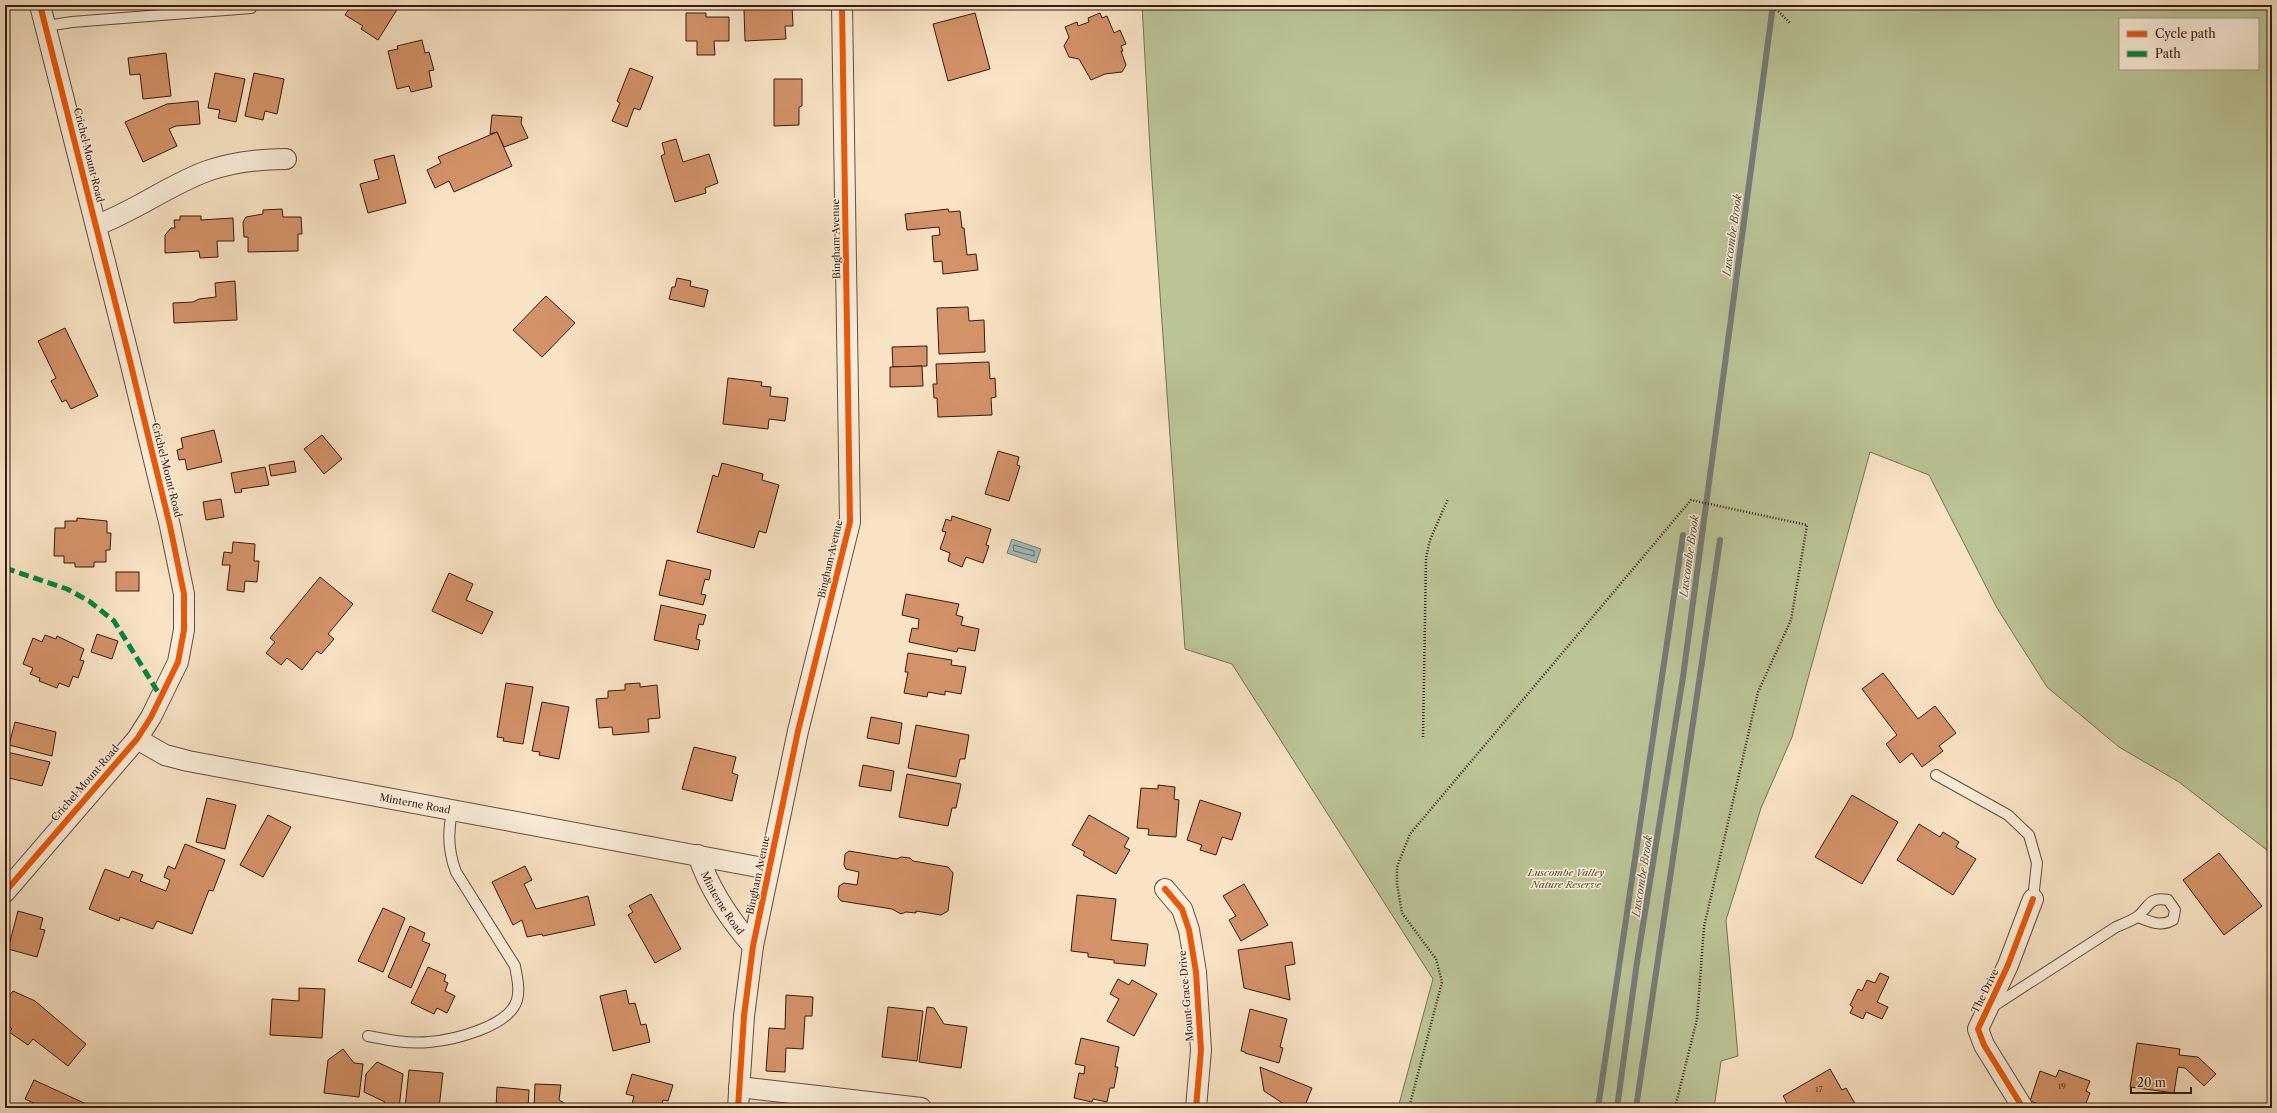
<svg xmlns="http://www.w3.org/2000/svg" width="2277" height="1113" font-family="'Libre Caslon Text',serif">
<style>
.green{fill:#bbc496;stroke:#787054;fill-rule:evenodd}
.water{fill:#a2bbbe;stroke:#777b79}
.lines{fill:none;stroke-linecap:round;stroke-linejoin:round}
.shore{stroke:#6c6b68;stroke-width:1}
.stream{stroke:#777b79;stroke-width:6}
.building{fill:#d49269;stroke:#361b11}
.lane-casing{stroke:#664d3e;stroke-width:12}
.street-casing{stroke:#664d3e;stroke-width:22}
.path{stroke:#361b11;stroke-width:2.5;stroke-dasharray:1 2;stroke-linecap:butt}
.lane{stroke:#faedd9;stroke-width:10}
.street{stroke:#faedd9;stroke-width:20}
.quiet{stroke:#00873e;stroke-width:5;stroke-dasharray:10 5;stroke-linecap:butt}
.cycleway-casing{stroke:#faedd9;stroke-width:8}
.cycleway{stroke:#e8590c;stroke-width:6}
.labels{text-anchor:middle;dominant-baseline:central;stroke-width:3;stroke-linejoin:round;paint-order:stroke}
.number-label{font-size:8px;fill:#5e3927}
.street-label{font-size:10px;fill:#361b11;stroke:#faedd9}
.park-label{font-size:10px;font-style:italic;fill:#5e4e39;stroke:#faedd9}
.water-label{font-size:11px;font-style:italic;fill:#564b45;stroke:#faedd9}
</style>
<rect width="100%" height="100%" fill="#f8e3c4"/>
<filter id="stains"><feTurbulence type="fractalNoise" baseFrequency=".005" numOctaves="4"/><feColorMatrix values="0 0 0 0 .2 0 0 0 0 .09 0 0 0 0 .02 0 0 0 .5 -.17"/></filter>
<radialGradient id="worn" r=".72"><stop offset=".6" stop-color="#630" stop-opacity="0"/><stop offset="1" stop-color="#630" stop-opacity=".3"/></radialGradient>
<!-- green -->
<path class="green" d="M 1142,5 L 2272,5 L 2272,854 L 2179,782 L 2119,747 L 2047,687 L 1997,608 L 1929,475 L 1870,452 L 1792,737 L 1761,808 L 1726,920 L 1738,1056 L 1721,1061 L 1714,1108 L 1398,1108 L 1433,979 L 1232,664 L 1185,649 L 1151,166 ZM 2120,19 L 2258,19 L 2258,69 L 2120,69 Z"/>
<!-- water -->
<polygon class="water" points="1012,539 1041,549 1036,563 1007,553"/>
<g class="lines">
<!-- shore -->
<polygon class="shore" points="1014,545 1034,551 1034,556 1014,551"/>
<!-- stream -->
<g class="stream">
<polyline points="1598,1108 1683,535"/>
<polyline points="1617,1108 1637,962 1683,677 1773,5"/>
<polyline points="1636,1108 1720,540"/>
</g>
</g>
<!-- building -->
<g class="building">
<polygon points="347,5 394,5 398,8 378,40 361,29 363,26 345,15 350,7"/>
<polygon points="756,5 792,5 793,26 785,26 786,39 745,41 744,9 756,9"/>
<polygon points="686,13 706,13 706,17 729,17 729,41 714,41 715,55 697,55 697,41 686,41"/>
<polygon points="975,13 990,69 948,81 933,24"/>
<polygon points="1100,13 1102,18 1107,16 1114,33 1120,30 1126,44 1121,46 1123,51 1121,51 1126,65 1122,72 1105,74 1091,80 1079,59 1069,57 1064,46 1069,37 1065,27 1077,22 1078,26 1089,22 1088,18"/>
<polygon points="422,40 425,53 429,52 434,70 429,71 432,87 411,92 409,86 397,89 388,51 398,49 397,46"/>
<polygon points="166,53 171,96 143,99 140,74 130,75 128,58"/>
<polygon points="630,68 653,77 640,110 634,108 627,127 612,121 620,103 617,101"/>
<polygon points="215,73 245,79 236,122 218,118 220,110 208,108"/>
<polygon points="254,73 284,79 277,114 265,111 263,120 245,116"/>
<polygon points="774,79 802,79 802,106 799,107 799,125 774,126"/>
<polygon points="198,101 200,124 176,126 169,129 177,146 143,162 125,122 167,104"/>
<polygon points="492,115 522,117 521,123 528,138 504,147 497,132 490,134"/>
<polygon points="497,132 512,166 454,192 449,181 435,188 427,170 441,163 438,157"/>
<polygon points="676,139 683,162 709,154 718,183 705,188 706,193 675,202 661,156 665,154 662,143"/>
<polygon points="394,155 406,203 368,213 360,184 379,179 374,160"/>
<polygon points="282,209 283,217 301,217 302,234 298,234 298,251 248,252 248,237 244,237 243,222 246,217 263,214 263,210"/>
<polygon points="948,209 949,212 960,211 962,228 964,228 967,255 976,254 978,270 943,274 942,261 934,262 932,236 940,235 939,227 907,230 905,214"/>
<polygon points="180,216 201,216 201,220 233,218 234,241 217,241 218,257 200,258 199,251 165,253 165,235 171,228 175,228 174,220 180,220"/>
<polygon points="677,278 691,281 690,286 708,290 704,307 669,299 672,287 675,287"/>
<polygon points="235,281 237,320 174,323 173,303 193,302 199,299 216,297 215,283"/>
<polygon points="546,296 575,323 542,357 513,330"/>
<polygon points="968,307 969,321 984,320 985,352 939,354 937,308"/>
<polygon points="65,328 98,396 71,409 66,400 62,402 51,381 56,378 38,341"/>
<polygon points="927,346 927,366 893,367 892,347"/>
<polygon points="989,362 990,379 995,378 996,397 991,398 992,415 938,417 937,398 934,398 933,384 937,384 936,364"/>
<polygon points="922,366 923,386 890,387 890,367"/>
<polygon points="728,378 762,382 761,386 771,387 770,396 788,398 785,421 769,419 768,429 723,424"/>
<polygon points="214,430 222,462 187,470 185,459 179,460 177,450 183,448 181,438"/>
<polygon points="322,435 342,459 324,474 304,449"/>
<polygon points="998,451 1019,457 1017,465 1020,466 1009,501 985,494"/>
<polygon points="294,461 296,472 271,476 269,465"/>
<polygon points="722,463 763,474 762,480 779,485 766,533 759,531 754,548 697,532 713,475 718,477"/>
<polygon points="265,467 269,485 241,489 242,492 235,493 231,473"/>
<polygon points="221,499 224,517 206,520 203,502"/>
<polygon points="952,516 991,529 986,545 989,546 983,563 966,557 962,567 948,561 950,553 940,549 946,532 942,531 946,519 951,521"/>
<polygon points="77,518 107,521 107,533 111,533 110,550 106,550 106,562 94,562 94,567 75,567 75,563 64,563 64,556 54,556 55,528 65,528 65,521 77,521"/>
<polygon points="233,542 255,544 254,561 259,561 257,582 245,581 244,592 227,590 230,565 222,565 224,552 232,553"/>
<polygon points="667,560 711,570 709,580 705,579 701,594 706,595 703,605 659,595"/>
<rect x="116" y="572" width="23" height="19"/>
<polygon points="449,573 473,584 466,600 493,612 482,634 432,611"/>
<polygon points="320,577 353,604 328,634 334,639 321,654 317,651 302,670 287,658 281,665 266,653 275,642 270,638"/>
<polygon points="906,594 959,604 956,615 963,617 961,625 979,629 975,651 958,648 957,652 909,642 912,628 918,629 919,619 902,615"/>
<polygon points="661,605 706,615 703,625 699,624 696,639 700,640 698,650 654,640"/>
<polygon points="97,634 118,641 112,659 91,652"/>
<polygon points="45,635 56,639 57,636 84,649 80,660 84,661 78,678 73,676 69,687 59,683 57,688 39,681 40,678 30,674 33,668 23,664 33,638 42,642"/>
<polygon points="908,653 952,660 951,665 966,667 961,694 945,691 945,695 928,692 927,697 904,693 908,672 905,672"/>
<polygon points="1883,673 1918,719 1935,706 1956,733 1939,746 1943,751 1922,767 1912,753 1900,763 1886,744 1897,735 1862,689"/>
<polygon points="506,683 533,687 523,744 503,741 504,738 497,737"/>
<polygon points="640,683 640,687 657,685 660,718 648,719 649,732 613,735 612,727 599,728 596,699 608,698 608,691 625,690 625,684"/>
<polygon points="542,702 569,707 559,759 539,755 540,752 532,751"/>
<polygon points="871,717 902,723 899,744 867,738"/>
<polygon points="15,722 56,732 52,756 9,745"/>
<polygon points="916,725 969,735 965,759 960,759 956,777 908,768"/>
<polygon points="694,747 736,757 732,773 738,775 732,801 682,789"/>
<polygon points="7,752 50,762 42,786 5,777"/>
<polygon points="863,765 894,771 891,791 859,786"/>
<polygon points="907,774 961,784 956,808 952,808 948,826 899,817"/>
<polygon points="1158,785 1175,787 1174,799 1179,800 1176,837 1148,835 1149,829 1137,828 1141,788 1158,789"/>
<polygon points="1852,795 1898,822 1862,884 1815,857"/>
<polygon points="207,798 236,805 225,849 196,842"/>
<polygon points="1200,800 1241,813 1232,840 1222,837 1216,855 1200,850 1202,845 1187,840"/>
<polygon points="268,815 291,827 263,877 240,865"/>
<polygon points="1089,815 1129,838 1124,847 1130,850 1116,874 1083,855 1085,852 1072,845"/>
<polygon points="1919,824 1940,837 1943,832 1959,842 1956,847 1976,859 1953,895 1897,860"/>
<polygon points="185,844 225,860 213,891 209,890 192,934 157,921 153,929 120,917 119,921 89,909 105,869 129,878 132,871 143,875 140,881 166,891 170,880 164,877 168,866 175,869"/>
<polygon points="849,851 897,859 901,857 910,858 913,861 948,867 953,873 948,911 941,915 916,911 916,913 906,912 901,914 892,909 841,901 838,897 839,886 844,883 857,885 859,872 846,869 844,865 845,854"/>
<polygon points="2219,853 2262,906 2224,935 2183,880"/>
<polygon points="525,866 532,880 524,884 536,909 588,896 595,925 543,936 542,934 527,937 522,920 513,925 492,882"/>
<polygon points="1244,884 1268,925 1241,941 1229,920 1236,916 1223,896"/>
<polygon points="651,894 681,949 655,963 628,915 633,912 629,906"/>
<polygon points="1077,895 1116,899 1111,940 1148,944 1145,966 1114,963 1114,960 1088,957 1088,953 1071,951"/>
<polygon points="383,908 405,918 383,972 358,961"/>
<polygon points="18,911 43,918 40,929 45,930 37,957 8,949"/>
<polygon points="410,926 425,933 422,941 430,944 411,988 388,977"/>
<polygon points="1292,942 1295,964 1285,966 1290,1000 1244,988 1238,950"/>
<polygon points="428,967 446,975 444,981 448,983 445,991 455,996 447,1013 437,1008 434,1014 411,1003"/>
<polygon points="1880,973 1889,977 1877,1002 1888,1007 1882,1019 1866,1012 1863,1019 1850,1013 1853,1007 1850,1005 1858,989 1862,991 1867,980 1875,983"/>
<polygon points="1118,979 1129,985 1132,980 1157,994 1134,1036 1107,1021 1119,999 1110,994"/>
<polygon points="299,988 325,989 322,1038 270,1035 272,999 299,1001"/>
<polygon points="626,990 629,1004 635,1003 641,1025 646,1024 650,1042 613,1051 600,996"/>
<polygon points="13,991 35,1001 86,1044 68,1066 33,1039 28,1045 9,1032 12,1029 5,1023 5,1001"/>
<polygon points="786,995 813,997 812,1016 805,1016 803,1049 786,1048 785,1072 766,1071 769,1028 785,1029"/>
<polygon points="888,1007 923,1011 917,1061 882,1057"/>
<polygon points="927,1007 934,1008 944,1024 967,1027 961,1068 919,1062"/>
<polygon points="1250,1009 1287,1019 1280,1047 1283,1048 1279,1063 1245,1053 1245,1052 1241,1051"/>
<polygon points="1081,1038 1119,1047 1115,1067 1118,1067 1114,1088 1110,1088 1107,1102 1093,1099 1092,1102 1074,1098 1079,1073 1084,1074 1085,1066 1075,1064"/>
<polygon points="2137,1043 2180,1049 2179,1055 2198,1057 2216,1074 2204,1086 2185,1068 2178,1067 2174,1093 2130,1087"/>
<polygon points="343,1049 354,1063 363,1064 359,1097 324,1093 328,1060"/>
<polygon points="377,1062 403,1074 399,1108 384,1108 385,1102 364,1092 366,1074"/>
<polygon points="1260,1067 1312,1088 1304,1108 1290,1108 1264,1091"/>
<polygon points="1830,1069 1842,1090 1846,1088 1857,1107 1863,1103 1866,1108 1790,1108 1783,1096"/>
<polygon points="409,1070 443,1073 439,1108 405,1108"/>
<polygon points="2059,1070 2090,1081 2086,1091 2090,1093 2084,1108 2044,1108 2045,1106 2030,1101 2040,1071 2056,1077"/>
<polygon points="632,1074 673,1085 668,1101 663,1100 661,1108 628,1108 629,1103 632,1104 634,1096 626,1094"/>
<polygon points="34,1080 95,1108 44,1108 25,1099"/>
<polygon points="535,1084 561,1085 559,1100 564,1103 564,1108 534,1108"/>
<polygon points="497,1087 529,1090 528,1108 496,1108"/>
</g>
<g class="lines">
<!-- lane casing -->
<g class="lane-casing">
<g id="lane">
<polyline points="46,26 72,22 251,8"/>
<polyline points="1936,775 2008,815 2029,835 2037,863 2033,899"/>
<path d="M 1992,1007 L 2116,927 C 2123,924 2131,921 2137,917 C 2149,908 2148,896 2168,900 L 2175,910 L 2173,920 C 2161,927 2150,922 2138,917"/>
<path d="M 368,1036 C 388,1040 408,1044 429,1042 C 453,1040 509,1027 517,1000 C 520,988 517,978 515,966 L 456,872 C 448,851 447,831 453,809"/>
</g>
</g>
<!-- street casing -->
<g class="street-casing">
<g id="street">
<path d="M 97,225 C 135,211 169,185 207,171 C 233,162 259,159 286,159"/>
<path id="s1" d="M 137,739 L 165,755 L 188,761 L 769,869"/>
<path id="s2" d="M 698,855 C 709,888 730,920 753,946"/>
<polyline points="1165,889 1182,909 1189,930 1196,972 1201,1050 1196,1108"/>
<polyline points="5,892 137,739 151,717 178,662 184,630 184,594 170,526 129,357 40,5"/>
<polyline points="739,1087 921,1108"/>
<polyline points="738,1108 744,1016 753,946 798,731 850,522 842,5"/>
<polyline points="2023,1108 1984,1045 1978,1029 2008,965 2033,899"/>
</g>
</g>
<!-- path -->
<g class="path">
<polyline points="1768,5 1778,11 1790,23"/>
<polyline points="1423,737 1426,558 1430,540 1448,499"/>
<polyline points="1409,1108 1442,982 1436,959 1402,913 1397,884 1397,867 1410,834 1691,500 1807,525 1791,620 1758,692 1704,927 1697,1019 1675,1108"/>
</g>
<!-- lane -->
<use href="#lane" class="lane"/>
<!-- street -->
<use href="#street" class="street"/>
<!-- quiet -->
<polyline class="quiet" points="5,568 67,589 89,601 114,621 161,697"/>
<!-- cycleway casing -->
<g class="cycleway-casing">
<g id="cycleway">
<polyline points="1165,889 1182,909 1189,930 1196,972 1201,1050 1196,1108"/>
<polyline points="5,892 137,739 151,717 178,662 184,630 184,594 170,526 129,357 40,5"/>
<polyline points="738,1108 744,1016 753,946 798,731 850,522 842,5"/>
<polyline points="2023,1108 1984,1045 1978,1029 2008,965 2033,899"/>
</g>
</g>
<!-- cycleway -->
<use href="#cycleway" class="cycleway"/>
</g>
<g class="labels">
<!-- number labels -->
<g class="number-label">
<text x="2062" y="1086">19</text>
<text x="1819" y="1089">17</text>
</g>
<!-- street labels -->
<g class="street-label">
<text transform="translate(89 155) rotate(76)">Crichel Mount Road</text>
<text transform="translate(836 239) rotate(-91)">Bingham Avenue</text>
<text transform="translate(167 470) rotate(76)">Crichel Mount Road</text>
<text transform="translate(830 559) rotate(-77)">Bingham Avenue</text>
<text transform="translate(85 783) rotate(-49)">Crichel Mount Road</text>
<text stroke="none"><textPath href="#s1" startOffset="287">Minterne Road</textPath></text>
<text transform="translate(758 875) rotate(-78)">Bingham Avenue</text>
<text stroke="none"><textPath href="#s2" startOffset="54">Minterne Road</textPath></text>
<text transform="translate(1985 991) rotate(-64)">The Drive</text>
<text transform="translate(1186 996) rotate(-95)">Mount Grace Drive</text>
</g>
<!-- park labels -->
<g class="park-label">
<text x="1566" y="872">Luscombe Valley<tspan x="1566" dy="12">Nature Reserve</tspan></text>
</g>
<!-- water labels -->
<g class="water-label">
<text transform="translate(1732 235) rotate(-82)">Luscombe Brook</text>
<text transform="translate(1689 556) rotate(-82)">Luscombe Brook</text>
<text transform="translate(1642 876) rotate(-81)">Luscombe Brook</text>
</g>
</g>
<!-- margin -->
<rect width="2277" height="1113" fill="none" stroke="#f8e3c4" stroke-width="20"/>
<rect x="6" y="6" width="2265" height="1101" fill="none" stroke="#361b11" stroke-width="2"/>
<rect x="10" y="10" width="2257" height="1093" fill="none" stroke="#361b11"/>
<!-- legend -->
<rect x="2119" y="18" width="140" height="52" fill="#faedd9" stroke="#ac9989"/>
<rect x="2127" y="31" width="20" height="6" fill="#e8590c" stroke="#ac9989"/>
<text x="2155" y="38" font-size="12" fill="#361b11">Cycle path</text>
<rect x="2127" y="51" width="20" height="6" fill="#00873e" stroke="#ac9989"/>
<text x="2155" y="58" font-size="12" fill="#361b11">Path</text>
<!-- scale -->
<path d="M2131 1087v6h60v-6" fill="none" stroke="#361b11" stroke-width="2"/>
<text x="2137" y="1087" font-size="12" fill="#361b11" stroke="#faedd9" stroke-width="3" paint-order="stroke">20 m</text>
<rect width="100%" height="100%" filter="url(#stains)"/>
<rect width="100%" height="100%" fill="url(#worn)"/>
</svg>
